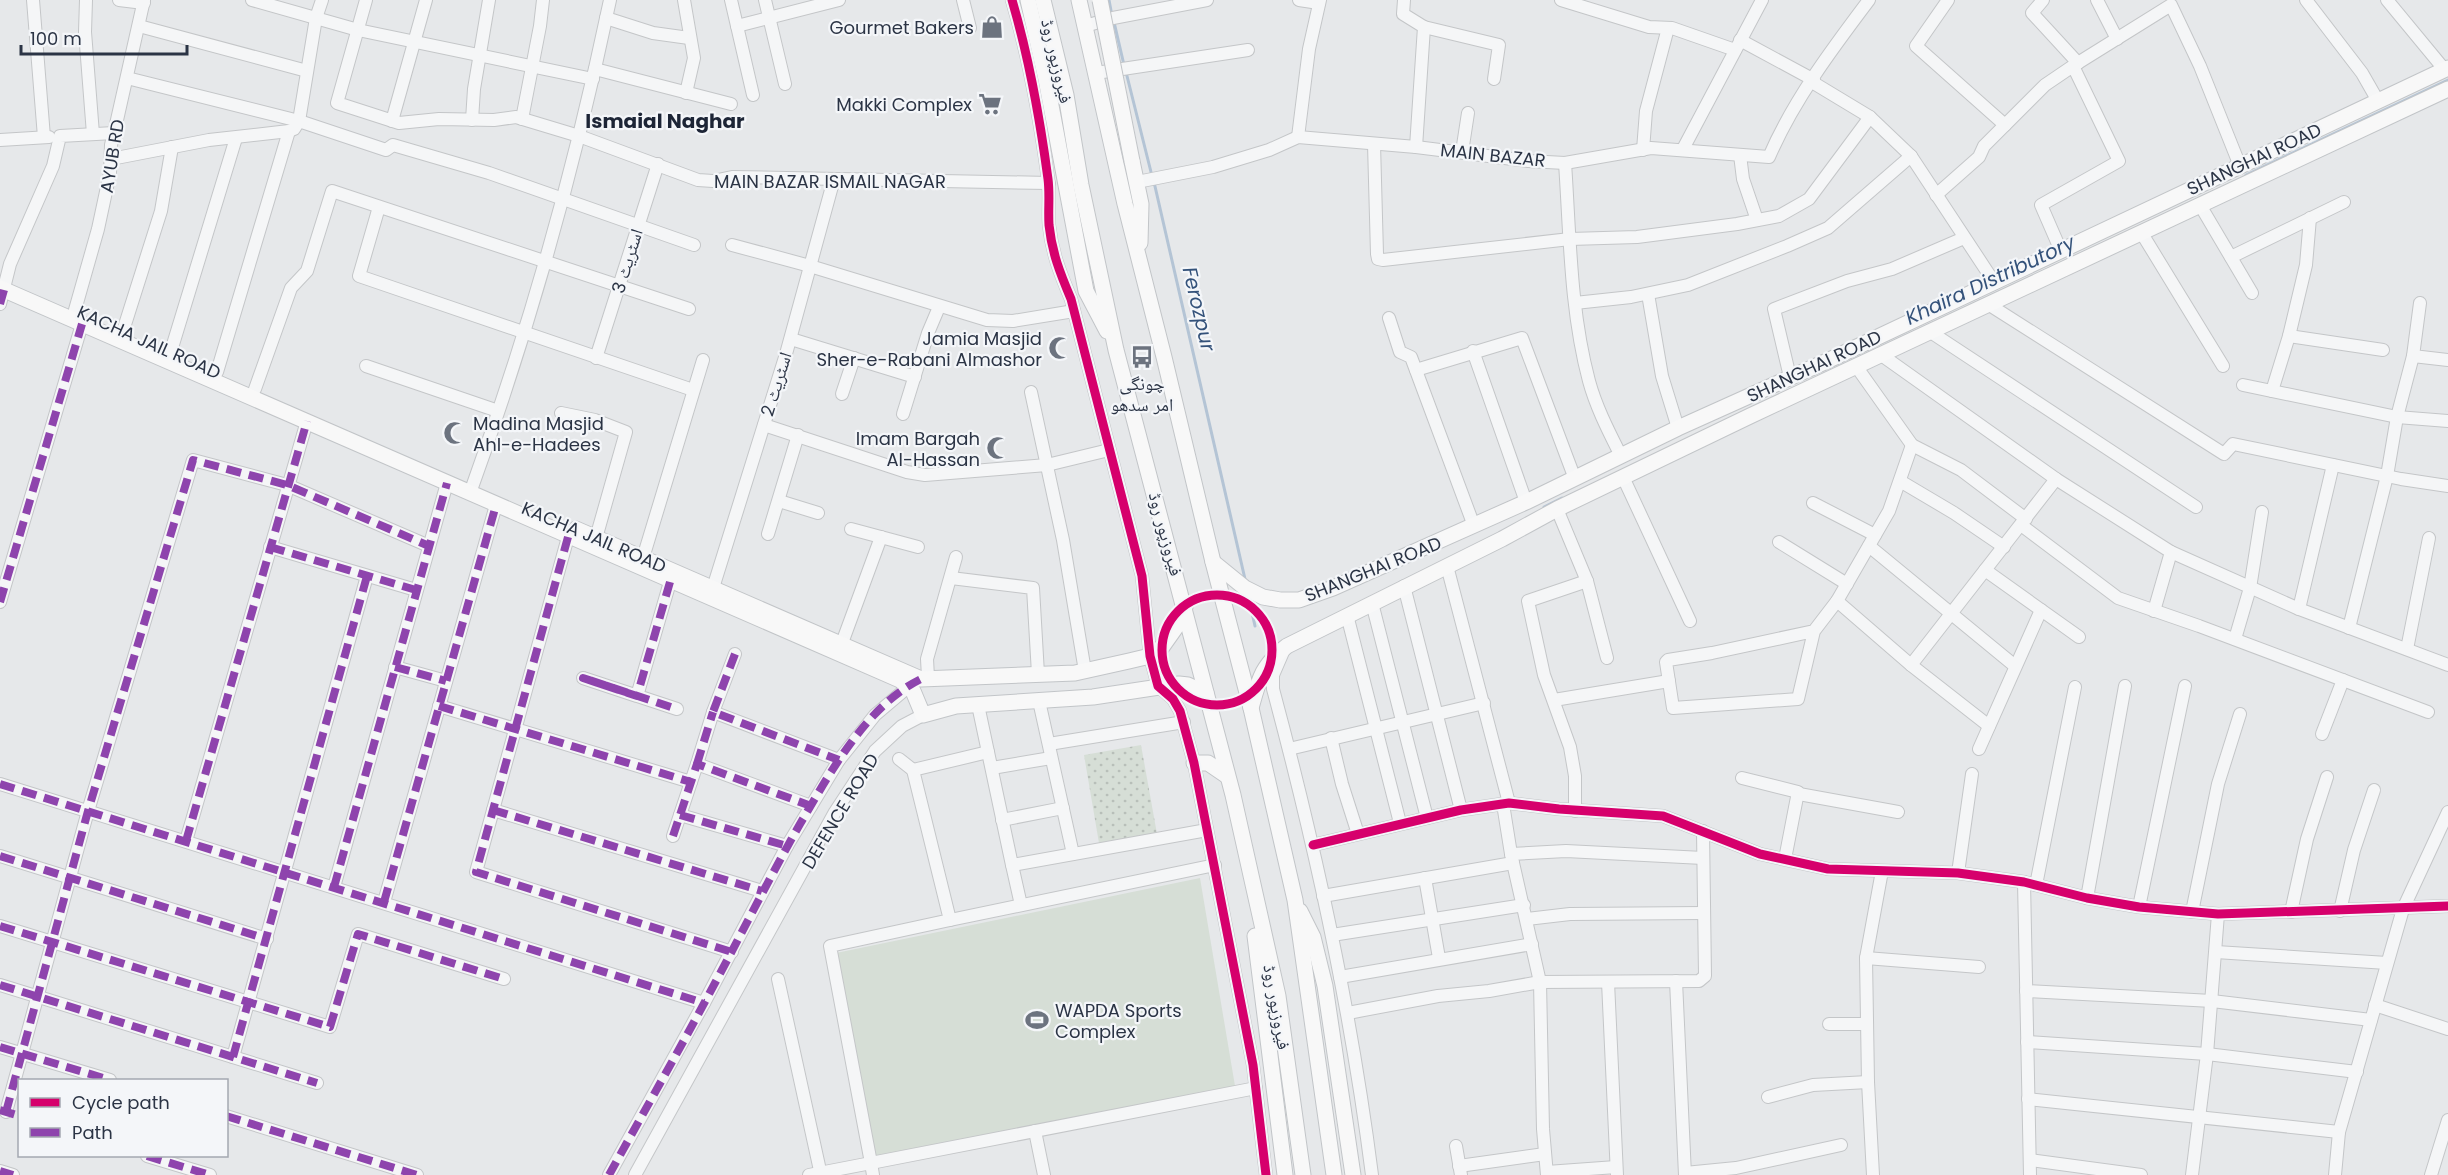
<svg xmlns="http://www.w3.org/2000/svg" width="2448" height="1175" font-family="Poppins,'Noto Naskh Arabic',sans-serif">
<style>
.green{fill:url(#green-dots)}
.pitch{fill:#d6ded6}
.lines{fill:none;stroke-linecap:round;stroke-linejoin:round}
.stream{stroke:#b4c4d5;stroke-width:3}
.minor-casing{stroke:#c4c6c8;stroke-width:14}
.major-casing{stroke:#c2c5c8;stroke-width:17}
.minor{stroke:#f5f6f7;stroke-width:12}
.major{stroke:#f8f8f8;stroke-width:15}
.major-bridge-casing{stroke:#c2c5c8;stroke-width:17;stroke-linecap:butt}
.major-bridge{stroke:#f8f8f8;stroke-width:15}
.quiet{stroke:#8e44ad;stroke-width:8;stroke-dasharray:15 8;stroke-linecap:butt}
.cycleway-casing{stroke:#f4f6f9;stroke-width:13}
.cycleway{stroke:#d6006c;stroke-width:9}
.labels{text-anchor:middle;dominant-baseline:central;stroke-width:4.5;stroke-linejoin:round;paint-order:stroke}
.poi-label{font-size:18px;fill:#2b3445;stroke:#f4f6f9;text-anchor:end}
.street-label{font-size:18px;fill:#2b3445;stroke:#f4f6f9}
.neighbourhood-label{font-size:20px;font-weight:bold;fill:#1d2536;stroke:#f4f6f9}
.water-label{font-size:20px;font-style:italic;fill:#34527a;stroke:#f4f6f9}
</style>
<defs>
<pattern id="green-dots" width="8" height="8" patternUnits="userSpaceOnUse" patternTransform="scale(1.5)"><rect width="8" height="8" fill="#d6ded6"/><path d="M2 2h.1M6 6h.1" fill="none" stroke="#b8bfb9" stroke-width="1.8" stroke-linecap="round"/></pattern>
</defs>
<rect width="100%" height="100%" fill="#e6e8ea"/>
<!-- green -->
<polygon class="green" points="1141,745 1157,834 1099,843 1084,755"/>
<!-- pitch -->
<polygon class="pitch" points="1200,878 1235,1086 876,1157 836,953"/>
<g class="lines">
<!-- stream -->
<g class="stream">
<polyline points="1109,0 1112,16"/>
<polyline points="1114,22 1124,65"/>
<polyline points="1126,72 1152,176"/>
<polyline points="2246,175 2448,80"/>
<polyline points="1154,182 1245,579"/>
<polyline points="1544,507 1562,498"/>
<polyline points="1248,595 1255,626"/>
</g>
<!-- minor casing -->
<g class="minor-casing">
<g id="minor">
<polyline points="33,0 44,137"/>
<polyline points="86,0 85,32 93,134"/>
<polyline points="119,0 144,3"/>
<polyline points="252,0 358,30 593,79"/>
<polyline points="366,0 337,103 399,123 439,119 494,120 516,117 579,136 698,180 713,181 732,177 1049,183"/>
<polyline points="684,0 694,58 686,93"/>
<polyline points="731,0 753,95"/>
<polyline points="765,0 785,84"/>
<polyline points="963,0 970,28"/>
<path d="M 1012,0 C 1029,58 1040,119 1048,179 C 1050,194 1048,210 1049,225 C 1052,253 1060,273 1071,299 L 1142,576 L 1150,656 L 1158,686 L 1173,699 L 1180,711 L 1194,763 L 1253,1065 L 1266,1175"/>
<polyline points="1299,0 1319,3"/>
<polyline points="1404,0 1403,14 1424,27 1416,147"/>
<polyline points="1561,0 1649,27 1672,28 1735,50"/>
<polyline points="1948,0 1916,46 2005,125"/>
<polyline points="2043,0 2032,13 2078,63"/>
<polyline points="2097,0 2117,39"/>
<polyline points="2306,0 2362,73 2378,101"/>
<polyline points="2387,0 2444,69"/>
<polyline points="606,18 653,33 689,38"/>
<polyline points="139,26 307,71"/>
<polyline points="737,26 839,0"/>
<polyline points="1085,26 1113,18 1207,0"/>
<polyline points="1424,27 1499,45 1494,79"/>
<polyline points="1740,40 1814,80"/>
<polyline points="2073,66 2171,5 2200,66 2240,166"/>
<polyline points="595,69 731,104"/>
<polyline points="1096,73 1248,50"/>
<polyline points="127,78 299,121 386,150 393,145 489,173 694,245"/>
<polyline points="1812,82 1870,117 1911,156 1994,282"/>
<polyline points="522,119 540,26 543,0"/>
<polyline points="472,120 474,89 489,0"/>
<polyline points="392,121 426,0"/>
<polyline points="1298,137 1309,49 1320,0"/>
<polyline points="0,140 49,137"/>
<polyline points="1374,144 1377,254 1378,259 1383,260 1570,239 1637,237 1737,224 1779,216 1809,199 1870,117"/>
<polyline points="1683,149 1762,0"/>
<polyline points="1643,150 1646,111 1668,28"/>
<polyline points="1462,152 1468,113"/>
<polyline points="1740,155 1743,179 1757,220"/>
<polyline points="111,159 209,140 289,131 294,129 299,121 316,18 322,0"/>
<path d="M 1565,163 C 1570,235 1570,310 1589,381 C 1596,407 1609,432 1621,456"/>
<path d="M 1137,182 L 1213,167 L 1269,150 L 1298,137 L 1416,147 L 1528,161 L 1565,163 L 1651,148 L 1769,157 C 1793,101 1832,49 1869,0"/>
<polyline points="1936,195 1979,157 1984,146 2045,85 2073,66 2119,161 2041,205 2061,251"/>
<polyline points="2200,205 2252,293"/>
<polyline points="379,207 359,276 693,390"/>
<polyline points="2141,232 2223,366"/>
<polyline points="732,245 810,266 987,320 1013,321 1074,311"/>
<polyline points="2231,257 2344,202"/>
<polyline points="1648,294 1662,376 1678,428"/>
<polyline points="1575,303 1631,297 1688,285 1787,246 1828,228 1911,156"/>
<polyline points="2420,303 2413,356 2448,360"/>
<polyline points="0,304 10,264 53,166 60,136 114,133"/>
<polyline points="1988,304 2224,454 2233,444 2401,479 2448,486"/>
<polyline points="75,310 98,229 110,173 111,145 117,120 144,0"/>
<polyline points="1389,318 1400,352 1411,357 1474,526"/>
<polyline points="123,331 161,211 172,147"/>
<polyline points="1929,331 2196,507"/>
<polyline points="2289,336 2383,350"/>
<polyline points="791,339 915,377"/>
<polyline points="171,351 236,138"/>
<polyline points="1473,351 1526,502"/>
<polyline points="1880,354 2056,479 2171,552 2299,609 2448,665"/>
<polyline points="596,358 658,164"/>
<polyline points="366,366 498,411"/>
<polyline points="1856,366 1912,445 1961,470 2026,519"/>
<polyline points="1416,370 1522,338 1575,479"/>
<polyline points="217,372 289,131"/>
<polyline points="1790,377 1774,309 1847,281 1892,269 1964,238"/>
<polyline points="2243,385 2397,417 2448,421"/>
<polyline points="255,389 291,288 307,271 332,191 689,309"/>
<polyline points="2272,391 2289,336 2306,265 2310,218"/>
<polyline points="1031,392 1063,540 1085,671"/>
<polyline points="842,394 854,358"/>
<polyline points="561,413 595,420 626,432 596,538"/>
<polyline points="903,414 928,333 939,307"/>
<polyline points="764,425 907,472 925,475 1047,465 1109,450"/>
<polyline points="1623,477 1690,621"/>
<polyline points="1900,481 1954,513 2004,547"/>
<path d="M 470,493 C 528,333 575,167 610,0"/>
<polyline points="779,501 818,513"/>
<polyline points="1813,503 1875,535"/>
<polyline points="1557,509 1587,581 1607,658"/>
<polyline points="2021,525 2118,598 2199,626 2428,712"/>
<polyline points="851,529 918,547"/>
<polyline points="768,534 798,435"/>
<polyline points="568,537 476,872 732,952"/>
<polyline points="1779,542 1847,584"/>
<polyline points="1869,546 2015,666"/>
<polyline points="270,547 416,590"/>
<polyline points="643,558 703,360"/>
<polyline points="1447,566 1509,803"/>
<polyline points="1985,570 2079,637"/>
<polyline points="951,578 1033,588 1038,674"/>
<polyline points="670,582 637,696 583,678 677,709"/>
<polyline points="1404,586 1461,810"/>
<polyline points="713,588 786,354 834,179"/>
<polyline points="1837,601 1911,665 1989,726"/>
<polyline points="0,602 82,324"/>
<polyline points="1372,603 1427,818"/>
<polyline points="2299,609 2333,465"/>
<polyline points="2154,611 2171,552"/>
<polyline points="1347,615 1400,823"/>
<polyline points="2349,628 2387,476 2397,417 2413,356"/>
<polyline points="1814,631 1712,653 1668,660 1666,662 1673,708 1798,699 1814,631 1837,601 1889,511 1912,445"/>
<polyline points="2235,639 2250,588 2262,512"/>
<polyline points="842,643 881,537"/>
<polyline points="2407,649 2429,538"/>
<path d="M 1283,652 L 1273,675 L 1273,689 C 1316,849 1351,1010 1372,1175"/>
<polyline points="735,654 713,712 839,760"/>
<polyline points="1911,665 2056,479"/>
<polyline points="395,667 446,681"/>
<polyline points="928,677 927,659 956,557"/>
<polyline points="1554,700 1669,681"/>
<polyline points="1039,701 1073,854"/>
<polyline points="978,705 1012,865 1207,830"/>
<polyline points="439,706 691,782"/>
<polyline points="2322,734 2343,680"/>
<polyline points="1331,738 1342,784 1358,834"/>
<polyline points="1049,744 1184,722"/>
<polyline points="1289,749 1484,703"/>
<polyline points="1979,749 2041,610"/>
<polyline points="988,752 913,770 950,920 830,946 871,1163 1256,1088"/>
<polyline points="899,759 913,770"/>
<polyline points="697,764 713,712"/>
<polyline points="992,768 1051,758"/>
<polyline points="1742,778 1798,792 1785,859"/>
<polyline points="0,784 704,1003"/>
<polyline points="1799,794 1898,812"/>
<polyline points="1503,804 1511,854 1540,982 1543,1129 1547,1175"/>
<polyline points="493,810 762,891"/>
<polyline points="1575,811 1575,776 1570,747 1544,675 1528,601 1587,581"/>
<polyline points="680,815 787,846"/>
<polyline points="1002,820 1063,808"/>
<polyline points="673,836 697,764 811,806"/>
<polyline points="186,841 307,421"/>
<polyline points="1313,845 1461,810 1509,803 1559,809 1663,816 1760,854 1828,869 1958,873 2024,882 2087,898 2139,907 2218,914 2448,906"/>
<polyline points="1511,854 1566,851 1703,858"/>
<polyline points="0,856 267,939"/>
<polyline points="1012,865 1021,905"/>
<polyline points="1958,873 1972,774"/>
<polyline points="1425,878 1439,958"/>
<polyline points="2024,882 2030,1175"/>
<polyline points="2036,885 2075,687"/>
<polyline points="334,887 447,483"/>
<polyline points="1323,896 1513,863"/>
<polyline points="2087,898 2125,686"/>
<polyline points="384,902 496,505"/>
<polyline points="2139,907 2185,686"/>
<polyline points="2340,911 2354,850 2374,790"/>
<polyline points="2192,912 2218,784 2240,714"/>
<polyline points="2291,912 2307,839 2327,777"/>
<polyline points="1527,919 1570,914 1704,913"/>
<polyline points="950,920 1215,865"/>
<polyline points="0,926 330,1027 358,934 504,979"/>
<polyline points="1332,935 1524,905"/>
<polyline points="2216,952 2387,963"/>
<polyline points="1866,958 1979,967"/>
<polyline points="1340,977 1532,944"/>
<polyline points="778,979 821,1175"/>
<polyline points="1676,981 1685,1175"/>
<polyline points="1608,982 1617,1175"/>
<polyline points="0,985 317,1083"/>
<polyline points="2026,991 2212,1001 2371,1020"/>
<polyline points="2375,1005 2448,1029"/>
<polyline points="1348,1013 1438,996 1489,991 1540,982 1699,981 1705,976 1703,831"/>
<polyline points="1829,1024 1867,1024"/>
<polyline points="2027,1042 2207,1054 2357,1072"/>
<polyline points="0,1047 110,1080"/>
<polyline points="233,1057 367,576"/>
<polyline points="1768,1097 1813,1085 1868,1082"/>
<polyline points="2028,1099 2339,1132"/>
<polyline points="6,1112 88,811 193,460 287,485 429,546"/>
<polyline points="226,1116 417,1175"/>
<polyline points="1035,1131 1044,1175"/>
<polyline points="1456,1146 1461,1175"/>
<polyline points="147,1156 210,1175"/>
<polyline points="2030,1160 2141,1175"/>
<polyline points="1459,1166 1545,1154"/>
<polyline points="0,1171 13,1175"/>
<polyline points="1547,1172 1616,1167"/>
<polyline points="1685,1173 1736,1168 1841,1145"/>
<polyline points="609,1175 704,1003 787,846 839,760 875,715 914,682"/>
<polyline points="635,1175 835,812 875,751 902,726 923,715"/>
<polyline points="809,1175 871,1163 873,1175"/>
<polyline points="1873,1175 1868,1082 1866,958 1882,871"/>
<polyline points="2192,1175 2207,1054 2218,914"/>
<polyline points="2335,1175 2339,1132 2403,909 2448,812"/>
<polyline points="2431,1175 2448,1120"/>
</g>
</g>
<!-- major casing -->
<g class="major-casing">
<g id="major">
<polyline points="1028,0 1046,79 1086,291 1107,331"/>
<polyline points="1043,0 1066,95 1081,185 1116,350 1233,795 1278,996 1303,1175"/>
<polyline points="1079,0 1125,204 1164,357 1213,562 1251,708 1295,900 1334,1175"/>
<polyline points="1132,161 1141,204 1140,243"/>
<polyline points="0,288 900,680 913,691 923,715 956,706 1093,697 1179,684 1188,685 1206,693"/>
<polyline points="576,529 921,679 1075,673 1129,661 1150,656 1162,647 1179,623 1185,607"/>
<polyline points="1213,562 1245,588 1263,597 1280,600 1299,600 1333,588 1526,502 1678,428 1827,361 2448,68"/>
<path d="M 1251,708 C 1259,679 1262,665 1287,646 L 1502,539 L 1557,509 L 1750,416 L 2448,89"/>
<polyline points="1194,763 1208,763 1227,776"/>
<polyline points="1300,911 1313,937 1325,986 1353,1175"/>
<polyline points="1255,936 1285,1175"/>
</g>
</g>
<!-- minor -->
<use href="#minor" class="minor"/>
<!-- major -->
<use href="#major" class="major"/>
<!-- major-bridge casing -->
<g class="major-bridge-casing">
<polyline id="major-bridge" points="1100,0 1132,161"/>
</g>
<!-- major-bridge -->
<use href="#major-bridge" class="major-bridge"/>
<!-- quiet -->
<g class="quiet">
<polyline points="0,304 4,290"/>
<polyline points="568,537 476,872 732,952"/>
<polyline points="270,547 416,590"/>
<polyline points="670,582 637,696 583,678 677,709"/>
<polyline points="0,602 82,324"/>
<polyline points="735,654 713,712 839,760"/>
<polyline points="395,667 446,681"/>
<polyline points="439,706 691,782"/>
<polyline points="697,764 713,712"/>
<polyline points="0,784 704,1003"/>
<polyline points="493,810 762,891"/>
<polyline points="680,815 787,846"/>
<polyline points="673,836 697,764 811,806"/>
<polyline points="186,841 307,421"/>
<polyline points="0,856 267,939"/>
<polyline points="334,887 447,483"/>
<polyline points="384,902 496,505"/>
<polyline points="0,926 330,1027 358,934 504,979"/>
<polyline points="0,985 317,1083"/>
<polyline points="0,1047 110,1080"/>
<polyline points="233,1057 367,576"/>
<polyline points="0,1110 20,1116"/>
<polyline points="6,1112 88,811 193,460 287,485 429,546"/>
<polyline points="226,1116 417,1175"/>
<polyline points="147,1156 210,1175"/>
<polyline points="0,1171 13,1175"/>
<path d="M 609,1175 C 642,1115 676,1056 708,996 C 739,939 768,880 800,824 C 830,773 866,706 921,679"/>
</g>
<!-- cycleway casing -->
<g class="cycleway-casing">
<g id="cycleway">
<path d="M 1012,0 C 1029,58 1040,119 1048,179 C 1050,194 1048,210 1049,225 C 1052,253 1060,273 1071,299 L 1142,576 L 1150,656 L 1158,686 L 1173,699 L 1180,711 L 1194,763 L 1253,1065 L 1266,1175"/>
<circle cx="1217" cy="650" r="55"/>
<polyline points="1313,845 1461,810 1509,803 1559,809 1663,816 1760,854 1828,869 1958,873 2024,882 2087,898 2139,907 2218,914 2448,906"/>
</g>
</g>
<!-- cycleway -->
<use href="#cycleway" class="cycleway"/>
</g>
<!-- icons -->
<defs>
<g id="shop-bare" transform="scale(1.8)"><path d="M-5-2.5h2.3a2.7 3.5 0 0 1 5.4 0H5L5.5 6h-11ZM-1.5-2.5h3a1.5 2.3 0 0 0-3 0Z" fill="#6c737f" stroke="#f4f6f9" stroke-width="2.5" paint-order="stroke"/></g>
<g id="supermarket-bare" transform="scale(1.8)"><path d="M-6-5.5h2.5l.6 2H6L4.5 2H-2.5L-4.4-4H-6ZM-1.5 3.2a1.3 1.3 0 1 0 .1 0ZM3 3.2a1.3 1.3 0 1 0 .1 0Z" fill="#6c737f" stroke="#f4f6f9" stroke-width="2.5" paint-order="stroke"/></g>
<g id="mosque-bare" transform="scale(1.8)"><path d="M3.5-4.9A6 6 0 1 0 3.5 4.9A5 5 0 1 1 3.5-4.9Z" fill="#6c737f" stroke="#f4f6f9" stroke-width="2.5" paint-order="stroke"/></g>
<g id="bus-bare" transform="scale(1.8)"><path d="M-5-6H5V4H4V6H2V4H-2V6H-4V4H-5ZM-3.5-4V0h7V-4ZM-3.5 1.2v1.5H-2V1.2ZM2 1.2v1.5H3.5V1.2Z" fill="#6c737f" stroke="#f4f6f9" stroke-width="2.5" paint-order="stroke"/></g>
<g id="stadium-bare" transform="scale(1.8)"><path d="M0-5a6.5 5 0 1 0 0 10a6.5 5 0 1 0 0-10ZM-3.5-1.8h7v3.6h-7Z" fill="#6c737f" stroke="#f4f6f9" stroke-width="2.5" paint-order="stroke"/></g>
</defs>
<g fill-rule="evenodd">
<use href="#shop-bare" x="992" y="27"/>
<use href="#supermarket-bare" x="990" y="104"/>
<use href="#mosque-bare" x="1060" y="348"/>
<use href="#bus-bare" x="1142" y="357"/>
<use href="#mosque-bare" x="455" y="433"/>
<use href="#mosque-bare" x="998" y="448"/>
<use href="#stadium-bare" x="1037" y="1020"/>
</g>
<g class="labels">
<!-- poi labels -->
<g class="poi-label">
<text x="974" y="27">Gourmet Bakers</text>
<text x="972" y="104">Makki Complex</text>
<text x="1042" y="338">Jamia Masjid<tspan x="1042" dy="21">Sher-e-Rabani Almashor</tspan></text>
<text x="1142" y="383" text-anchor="middle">چونگی<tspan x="1142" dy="21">امر سدھو</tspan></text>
<text x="473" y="423" text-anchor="start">Madina Masjid<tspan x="473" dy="21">Ahl-e-Hadees</tspan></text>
<text x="980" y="438">Imam Bargah<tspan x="980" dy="21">Al-Hassan</tspan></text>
<text x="1055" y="1010" text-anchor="start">WAPDA Sports<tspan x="1055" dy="21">Complex</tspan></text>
</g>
<!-- street labels -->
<g class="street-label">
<text transform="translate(1057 61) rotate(77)">فیروزپور روڈ</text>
<text transform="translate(1493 155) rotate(6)">MAIN BAZAR</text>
<text transform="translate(112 156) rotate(-81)">AYUB RD</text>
<text transform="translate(2254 159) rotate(-25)">SHANGHAI ROAD</text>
<text x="830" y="181">MAIN BAZAR ISMAIL NAGAR</text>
<text transform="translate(627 261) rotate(-73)">اسٹریٹ 3</text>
<text transform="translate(149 342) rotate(24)">KACHA JAIL ROAD</text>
<text transform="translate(1814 366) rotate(-25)">SHANGHAI ROAD</text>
<text transform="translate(776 384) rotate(-73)">اسٹریٹ 2</text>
<text transform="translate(1166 534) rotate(75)">فیروزپور روڈ</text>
<text transform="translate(594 537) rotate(23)">KACHA JAIL ROAD</text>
<text transform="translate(1373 569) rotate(-22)">SHANGHAI ROAD</text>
<text transform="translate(840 811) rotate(-59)">DEFENCE ROAD</text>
<text transform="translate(1277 1007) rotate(80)">فیروزپور روڈ</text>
</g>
<!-- neighbourhood labels -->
<g class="neighbourhood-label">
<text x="665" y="121">Ismaial Naghar</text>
</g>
<!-- water labels -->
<g class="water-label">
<text transform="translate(1990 280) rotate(-25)">Khaira Distributory</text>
<text transform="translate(1199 309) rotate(77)">Ferozpur</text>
</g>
</g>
<!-- legend -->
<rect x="18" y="1079" width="210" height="78" fill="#f4f6f9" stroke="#a4a8b1" stroke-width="1.5"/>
<rect x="30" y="1098" width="30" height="9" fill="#d6006c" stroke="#a4a8b1" stroke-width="1.5"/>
<text x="72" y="1109" font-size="18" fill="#2b3445">Cycle path</text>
<rect x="30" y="1128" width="30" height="9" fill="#8e44ad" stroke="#a4a8b1" stroke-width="1.5"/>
<text x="72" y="1139" font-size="18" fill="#2b3445">Path</text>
<!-- scale -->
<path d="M21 45v9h166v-9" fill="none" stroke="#2b3445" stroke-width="3"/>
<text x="30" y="45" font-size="18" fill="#2b3445" stroke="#f4f6f9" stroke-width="4.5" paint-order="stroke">100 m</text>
</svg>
